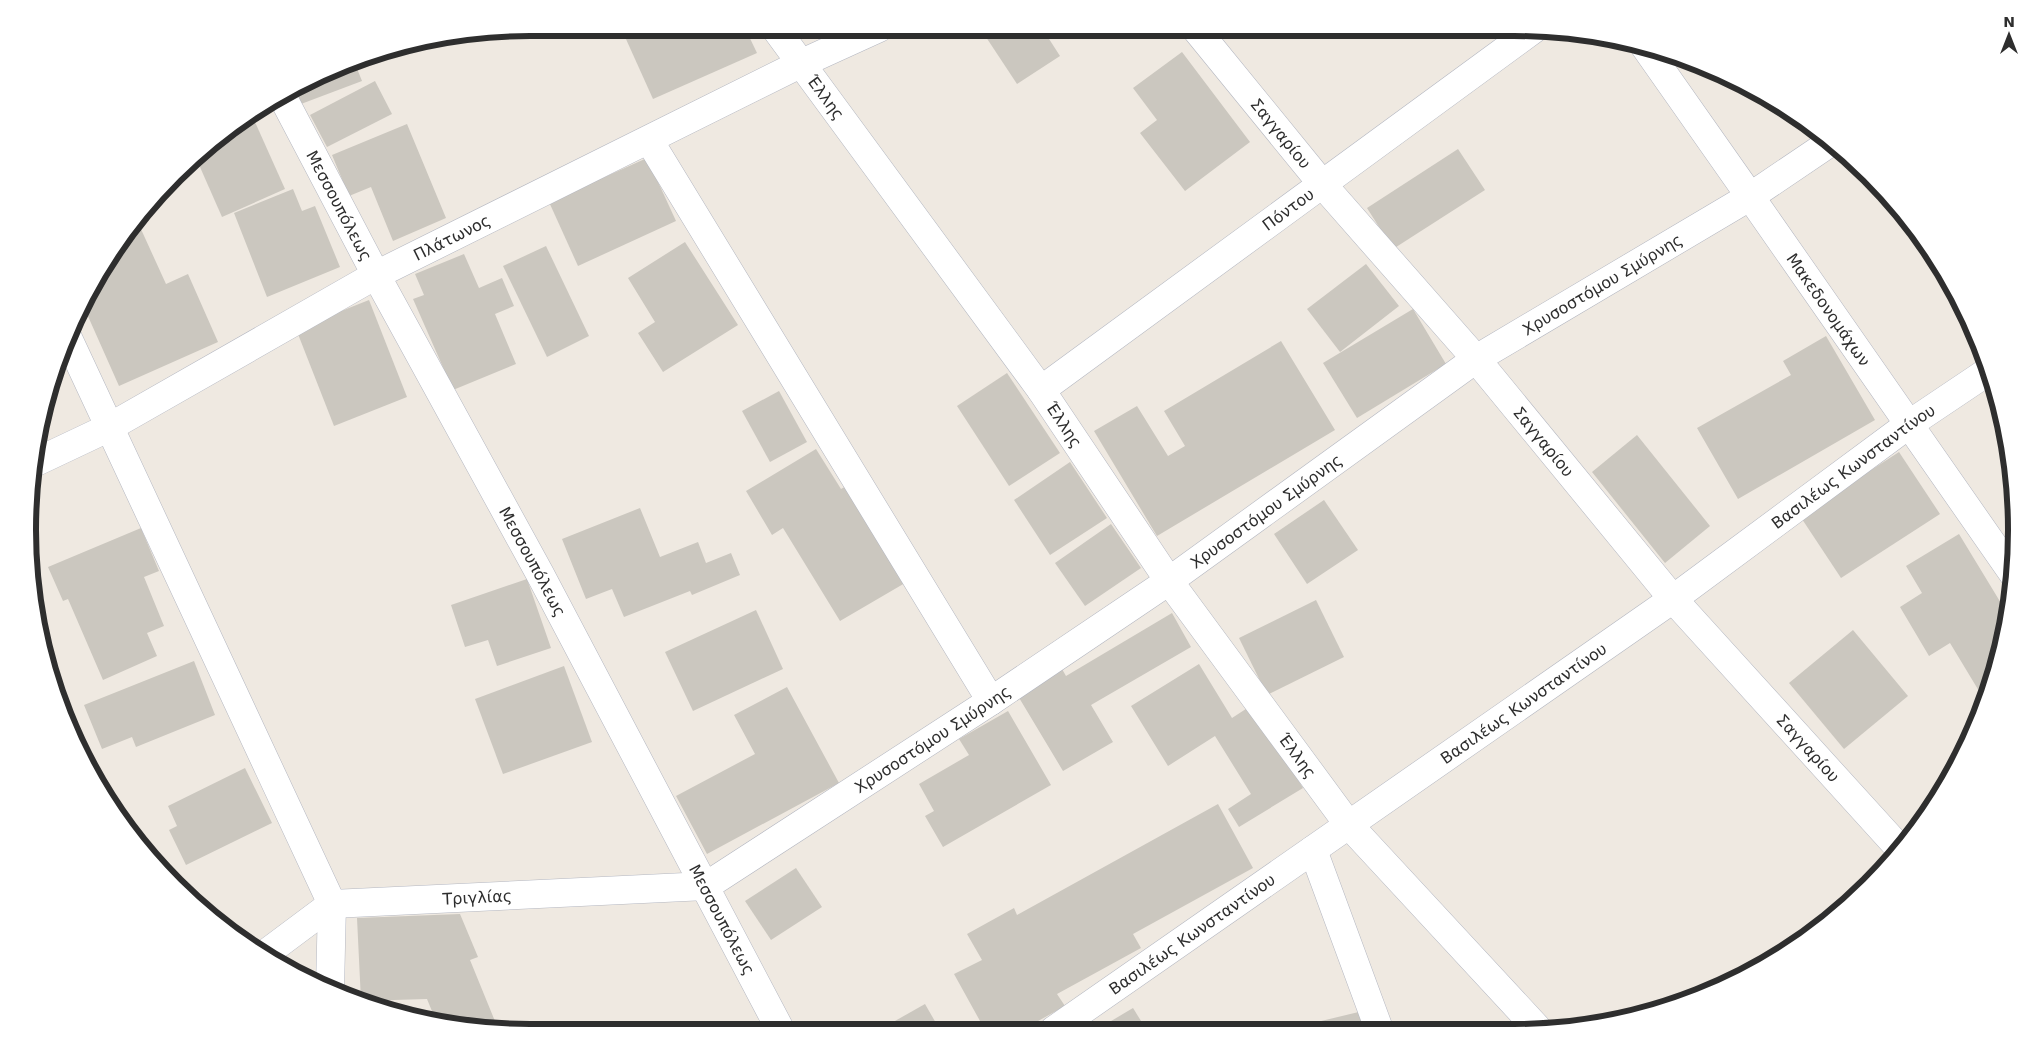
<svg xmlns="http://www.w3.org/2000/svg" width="2044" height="1060" font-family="'DejaVu Sans',sans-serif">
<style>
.building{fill:#cbc7bf}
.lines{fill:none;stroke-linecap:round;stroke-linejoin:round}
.minor-casing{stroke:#b4b7c1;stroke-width:29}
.tertiary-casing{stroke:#b4b7c1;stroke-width:29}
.minor{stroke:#fff;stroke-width:28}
.tertiary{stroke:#fff;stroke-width:28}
.labels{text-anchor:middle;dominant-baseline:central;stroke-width:5;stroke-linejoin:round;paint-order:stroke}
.street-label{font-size:16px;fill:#2e2e2e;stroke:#fff}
.rim{fill:none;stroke:#2e2e2e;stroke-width:6}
</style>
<rect width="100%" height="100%" fill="#efe9e1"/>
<!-- building -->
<g class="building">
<polygon points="621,28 745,28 757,53 653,99"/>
<polygon points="980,28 1042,28 1060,56 1017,84"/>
<polygon points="1182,52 1250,142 1185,191 1140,133 1157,120 1133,88"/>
<polygon points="354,61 362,81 301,104 295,88"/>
<polygon points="375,81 392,114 327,147 310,115"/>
<polygon points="251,113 285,189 222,217 196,158 224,132"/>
<polygon points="407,124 446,218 393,241 371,187 349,196 332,155"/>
<polygon points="1458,149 1485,190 1393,249 1367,208"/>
<polygon points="647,158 676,221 578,266 549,202"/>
<polygon points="293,189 302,211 315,206 340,267 267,297 234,213"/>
<polygon points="140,227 166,284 188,274 218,342 119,386 83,305 112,251 126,233"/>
<polygon points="685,242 738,325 663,372 638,333 655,322 628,278"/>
<polygon points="546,246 589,336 547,357 503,266"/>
<polygon points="464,254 479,288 502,278 514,306 495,314 516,364 453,390 413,299 424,295 415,274"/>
<polygon points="1366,264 1399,306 1340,352 1307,309"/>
<polygon points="369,300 407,397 334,426 296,329"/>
<polygon points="1413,309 1446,364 1357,418 1323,363"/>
<polygon points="1826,336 1875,420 1738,499 1697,428 1791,375 1783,361"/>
<polygon points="1281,341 1335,430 1157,536 1094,431 1137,406 1168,456 1185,446 1164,411"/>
<polygon points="1007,373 1060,453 1009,486 957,406"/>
<polygon points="779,391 807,442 770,462 742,411"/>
<polygon points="1637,435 1710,526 1665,563 1592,472"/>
<polygon points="816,449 841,489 846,486 905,583 840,621 783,528 772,535 746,491"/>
<polygon points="1899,452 1940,514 1841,578 1800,516"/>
<polygon points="1070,462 1107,518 1050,555 1014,500"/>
<polygon points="1324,500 1358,550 1307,584 1274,534"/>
<polygon points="640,508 660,557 698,542 706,563 731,553 740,575 692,595 690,591 624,617 612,589 586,599 562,539"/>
<polygon points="1111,524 1141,568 1085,606 1055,563"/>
<polygon points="141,528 159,571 144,577 164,626 147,633 157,656 103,680 68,599 63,601 48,567"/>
<polygon points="1959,534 2007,613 1999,660 1987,693 1982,696 1950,643 1929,656 1900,607 1922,593 1906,566"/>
<polygon points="527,579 551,648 497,666 488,640 465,647 451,605"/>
<polygon points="1316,600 1344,657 1267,695 1239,638"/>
<polygon points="756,610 783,669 693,711 665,652"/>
<polygon points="1172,613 1191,647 1091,705 1113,742 1063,771 1018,696 1062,669 1066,676"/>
<polygon points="1853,630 1908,696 1844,749 1789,683"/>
<polygon points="194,661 215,715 136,747 132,737 102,749 84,705"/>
<polygon points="1199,664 1232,718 1252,705 1303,788 1239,827 1228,809 1251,794 1215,736 1168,766 1131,706"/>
<polygon points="564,666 592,742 503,774 475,699"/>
<polygon points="787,687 839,783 707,854 676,796 755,754 734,715"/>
<polygon points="1008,711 1051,785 943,847 925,816 934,811 919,784 969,755 959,739"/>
<polygon points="245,768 272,823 186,865 169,830 177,826 168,806"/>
<polygon points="1218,804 1253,868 1133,934 1141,948 1057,994 1065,1006 1022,1030 985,1030 954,974 982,960 967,934 1014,908 1017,915"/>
<polygon points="796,868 822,907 771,940 745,901"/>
<polygon points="460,914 478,957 470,960 499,1031 436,1021 427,999 361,1001 357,918"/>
<polygon points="925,1004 940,1030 879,1030"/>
<polygon points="1133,1008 1146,1029 1096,1030"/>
<polygon points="1367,1010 1372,1029 1292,1029 1292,1028"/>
</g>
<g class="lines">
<!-- minor casing -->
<g class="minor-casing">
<g id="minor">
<path id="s1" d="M 775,28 L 1041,390 L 1169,581 L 1348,824 L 1537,1028"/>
<path id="s2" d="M 1195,28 L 1323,185 L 1476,359 L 1673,599 L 1900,849"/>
<path id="s3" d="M 1643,44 C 1768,220 1889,398 2014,575"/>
<path id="s4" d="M 281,94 L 376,275 L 540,574 L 781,1031"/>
<polyline points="649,140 991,701"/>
<polyline points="67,336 332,904 330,989"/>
<path id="s5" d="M 1041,390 L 1534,29"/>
<path id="s6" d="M 34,463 L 108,428 L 376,275 L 800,64 L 879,28"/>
<polyline points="1313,850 1379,1029"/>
<path id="s7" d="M 265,954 L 332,904 L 706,886 L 991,701 L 1169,581 L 1476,359 L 1751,196 L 1831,142"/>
</g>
</g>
<!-- tertiary casing -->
<g class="tertiary-casing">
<g id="tertiary">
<path id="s8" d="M 1054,1030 L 1673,599 L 1908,425 L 1990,370"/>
</g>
</g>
<!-- minor -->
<use href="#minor" class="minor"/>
<!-- tertiary -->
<use href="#tertiary" class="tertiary"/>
</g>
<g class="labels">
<!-- street labels -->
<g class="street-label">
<text stroke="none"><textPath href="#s1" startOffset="86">Έλλης</textPath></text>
<text stroke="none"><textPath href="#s2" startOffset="136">Σαγγαρίου</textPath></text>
<text stroke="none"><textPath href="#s4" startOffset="126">Μεσσουπόλεως</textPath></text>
<text stroke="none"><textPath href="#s5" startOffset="306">Πόντου</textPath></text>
<text stroke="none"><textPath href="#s6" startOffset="475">Πλάτωνος</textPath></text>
<text stroke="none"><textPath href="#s7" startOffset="1538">Χρυσοστόμου Σμύρνης</textPath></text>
<text stroke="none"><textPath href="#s3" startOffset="324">Μακεδονομάχων</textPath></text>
<text stroke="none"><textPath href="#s1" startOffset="491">Έλλης</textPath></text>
<text stroke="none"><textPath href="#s2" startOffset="541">Σαγγαρίου</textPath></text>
<text stroke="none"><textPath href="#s8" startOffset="978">Βασιλέως Κωνσταντίνου</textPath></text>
<text stroke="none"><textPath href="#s7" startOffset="1132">Χρυσοστόμου Σμύρνης</textPath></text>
<text stroke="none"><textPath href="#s4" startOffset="531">Μεσσουπόλεως</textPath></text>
<text stroke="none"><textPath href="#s8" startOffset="572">Βασιλέως Κωνσταντίνου</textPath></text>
<text stroke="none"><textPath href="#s7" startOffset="728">Χρυσοστόμου Σμύρνης</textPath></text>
<text stroke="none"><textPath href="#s2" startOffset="946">Σαγγαρίου</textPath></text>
<text stroke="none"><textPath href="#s1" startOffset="896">Έλλης</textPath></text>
<text stroke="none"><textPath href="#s7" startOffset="229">Τριγλίας</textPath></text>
<text stroke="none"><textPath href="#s4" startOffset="936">Μεσσουπόλεως</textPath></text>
<text stroke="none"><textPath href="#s8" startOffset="168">Βασιλέως Κωνσταντίνου</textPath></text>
</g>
</g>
<!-- crop -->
<path d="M0 0H2044V1060H0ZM530 36H1514A494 494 0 0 1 2008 530V530A494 494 0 0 1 1514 1024H530A494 494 0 0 1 36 530V530A494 494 0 0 1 530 36Z" fill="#fff" fill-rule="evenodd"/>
<path class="rim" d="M530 36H1514A494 494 0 0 1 2008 530V530A494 494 0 0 1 1514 1024H530A494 494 0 0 1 36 530V530A494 494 0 0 1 530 36Z"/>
<!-- north arrow -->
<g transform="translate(2009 35)" stroke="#ffffff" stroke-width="4" paint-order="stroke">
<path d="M0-4L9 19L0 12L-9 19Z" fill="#2e2e2e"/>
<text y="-8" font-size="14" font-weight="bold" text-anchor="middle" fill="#2e2e2e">N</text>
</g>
</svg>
